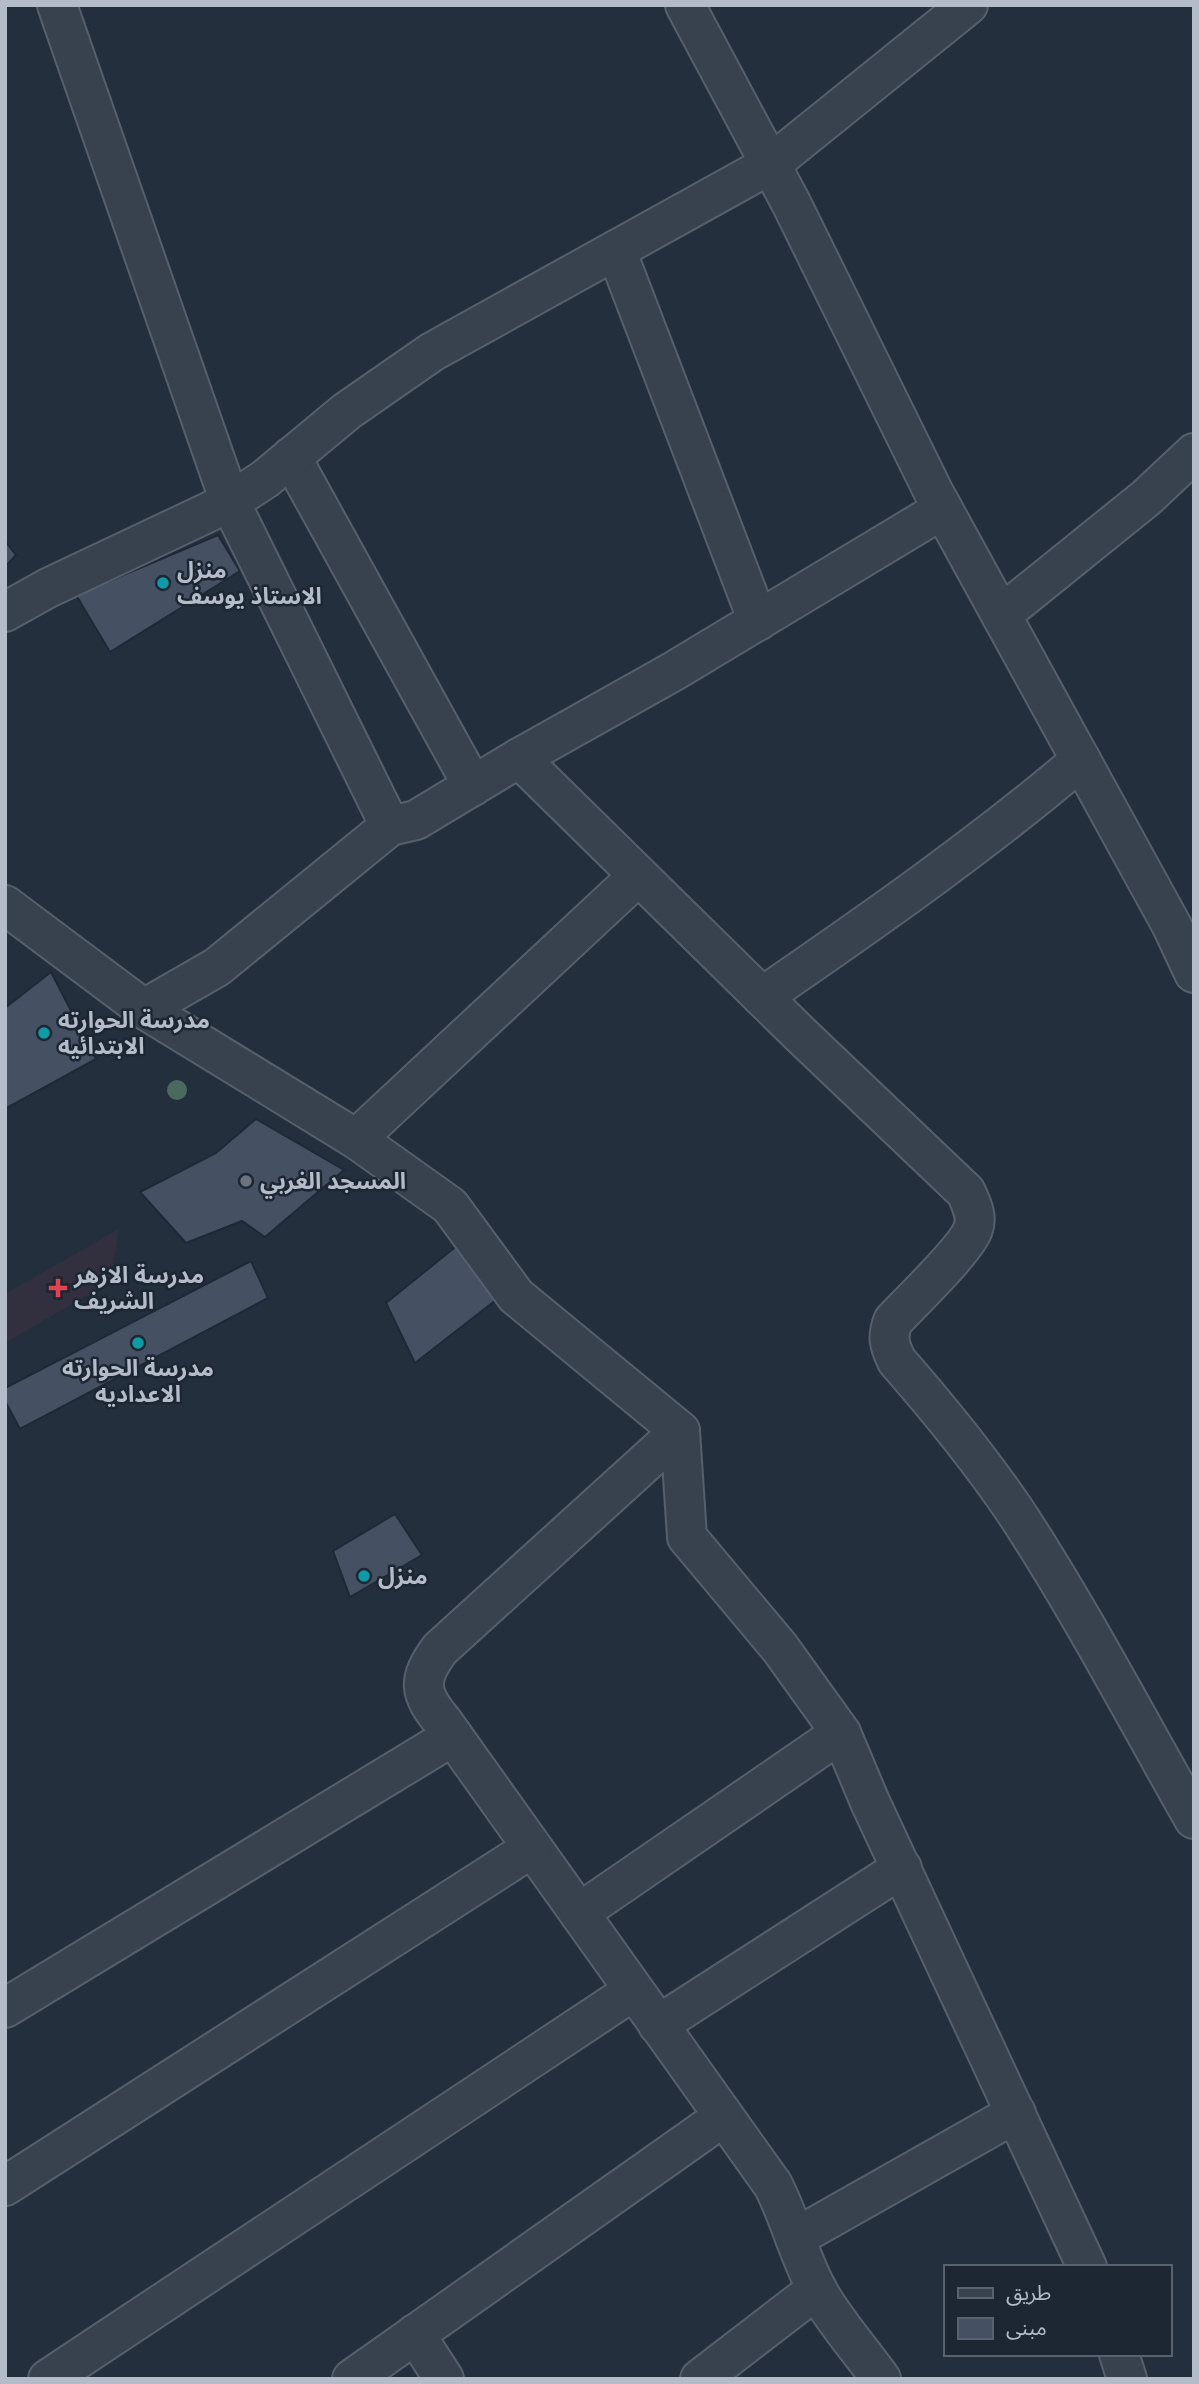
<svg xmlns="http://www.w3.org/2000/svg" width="1199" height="2384" font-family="Karla,'Noto Sans Arabic',sans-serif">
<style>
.medical{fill:#32303f}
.building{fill:#455162;stroke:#1f2835;stroke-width:2}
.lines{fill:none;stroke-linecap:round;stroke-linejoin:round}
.street-casing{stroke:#565f6c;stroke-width:42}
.street{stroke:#38414e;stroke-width:38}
.tree{fill:#4b6a5d}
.culture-dot{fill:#0f9aa8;stroke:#1d2633;stroke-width:2.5}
.worship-dot{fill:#6b7280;stroke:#1d2633;stroke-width:2.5}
.health-dot{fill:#e0444e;stroke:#1d2633;stroke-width:2.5}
.labels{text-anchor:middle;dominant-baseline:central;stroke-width:5;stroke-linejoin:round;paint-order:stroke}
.poi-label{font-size:23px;font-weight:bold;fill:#b4bcc9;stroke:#1d2633;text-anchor:start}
</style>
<rect width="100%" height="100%" fill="#242f3e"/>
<!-- medical -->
<polygon class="medical" points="119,1229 110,1282 5,1343 5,1294"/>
<!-- building -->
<g class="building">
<polygon points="218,535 240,571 110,652 76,595"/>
<polygon points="5,541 16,555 5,567"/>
<polygon points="51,972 96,1059 5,1109 5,1008"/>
<polygon points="256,1119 344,1170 265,1237 242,1221 186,1243 140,1192 216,1153"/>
<polygon points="459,1244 505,1293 415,1363 386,1303"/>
<polygon points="251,1261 268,1298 20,1429 5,1401 5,1388"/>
<polygon points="395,1514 422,1555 350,1597 333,1551"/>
</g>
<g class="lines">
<!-- street casing -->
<g class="street-casing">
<g id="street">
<polyline points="57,5 230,502 390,826"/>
<polyline points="685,5 791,203 934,493 1172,926 1194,973"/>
<polyline points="616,250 758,621"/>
<polyline points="291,457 473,786"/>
<polyline points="5,612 48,588 230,502 265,479 347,411 432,352 771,164 968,5"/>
<polyline points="1001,615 1146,498 1194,453"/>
<path d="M 519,758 L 801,1035 L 966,1192 C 971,1204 978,1216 973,1229 C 967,1248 910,1303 893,1321 C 887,1337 889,1345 897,1361 C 939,1409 979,1458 1015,1511 C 1079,1608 1136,1717 1194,1819"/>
<polyline points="5,905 144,1009 356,1139 450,1206 516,1296 680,1431 687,1537 780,1648 841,1733 870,1802 1087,2267"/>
<path d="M 762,997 C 871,922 980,846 1081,760"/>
<polyline points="144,1009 217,967 390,826 416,820 519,758 674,671 943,509"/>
<polyline points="356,1139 638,876"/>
<path d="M 680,1431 L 440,1649 C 417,1680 419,1693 443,1722 L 773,2185 C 791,2220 800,2260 820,2295 C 837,2324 861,2351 881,2379"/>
<polyline points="579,1913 841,1733"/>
<polyline points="5,2008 453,1736"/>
<polyline points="658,2025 902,1868"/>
<polyline points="5,2186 532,1848"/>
<polyline points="795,2238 1016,2113"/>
<polyline points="415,2334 444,2379"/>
<polyline points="1119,2354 1127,2379"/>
<polyline points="48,2379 633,1991"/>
<polyline points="352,2379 723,2117"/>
<polyline points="700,2379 817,2289"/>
</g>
</g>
<!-- street -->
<use href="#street" class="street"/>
</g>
<!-- trees -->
<circle class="tree" cx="177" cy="1090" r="10"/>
<!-- markers -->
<g class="culture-dot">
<circle cx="163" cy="583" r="7"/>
<circle cx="44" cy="1033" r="7"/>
<circle cx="138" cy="1343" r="7"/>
<circle cx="364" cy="1576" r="7"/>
</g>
<circle class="worship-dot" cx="246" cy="1181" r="7"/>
<path class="health-dot" d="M54.5 1277.5h7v7h7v7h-7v7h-7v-7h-7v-7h7z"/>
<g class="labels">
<!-- poi labels -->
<g class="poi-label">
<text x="177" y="570">منزل<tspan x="177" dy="26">الاستاذ يوسف</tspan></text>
<text x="58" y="1020">مدرسة الحوارته<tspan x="58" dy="26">الابتدائيه</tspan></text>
<text x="260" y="1181">المسجد الغربي</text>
<text x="74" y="1275">مدرسة الازهر<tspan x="74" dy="26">الشريف</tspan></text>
<text x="138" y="1368" text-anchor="middle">مدرسة الحوارته<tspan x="138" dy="26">الاعداديه</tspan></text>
<text x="378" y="1576">منزل</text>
</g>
</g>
<!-- border -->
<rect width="1199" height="2384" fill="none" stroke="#b4bcc9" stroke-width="14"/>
<!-- legend -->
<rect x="944" y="2265" width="228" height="91" fill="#1d2633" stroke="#59626f" stroke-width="2"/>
<rect x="958" y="2288" width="35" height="10" fill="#38414e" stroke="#59626f" stroke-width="2"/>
<text x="1006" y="2300" font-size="21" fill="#b4bcc9">طريق</text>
<rect x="958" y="2318" width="35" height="21" fill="#455162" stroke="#59626f" stroke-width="2"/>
<text x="1006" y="2335" font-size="21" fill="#b4bcc9">مبنى</text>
</svg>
